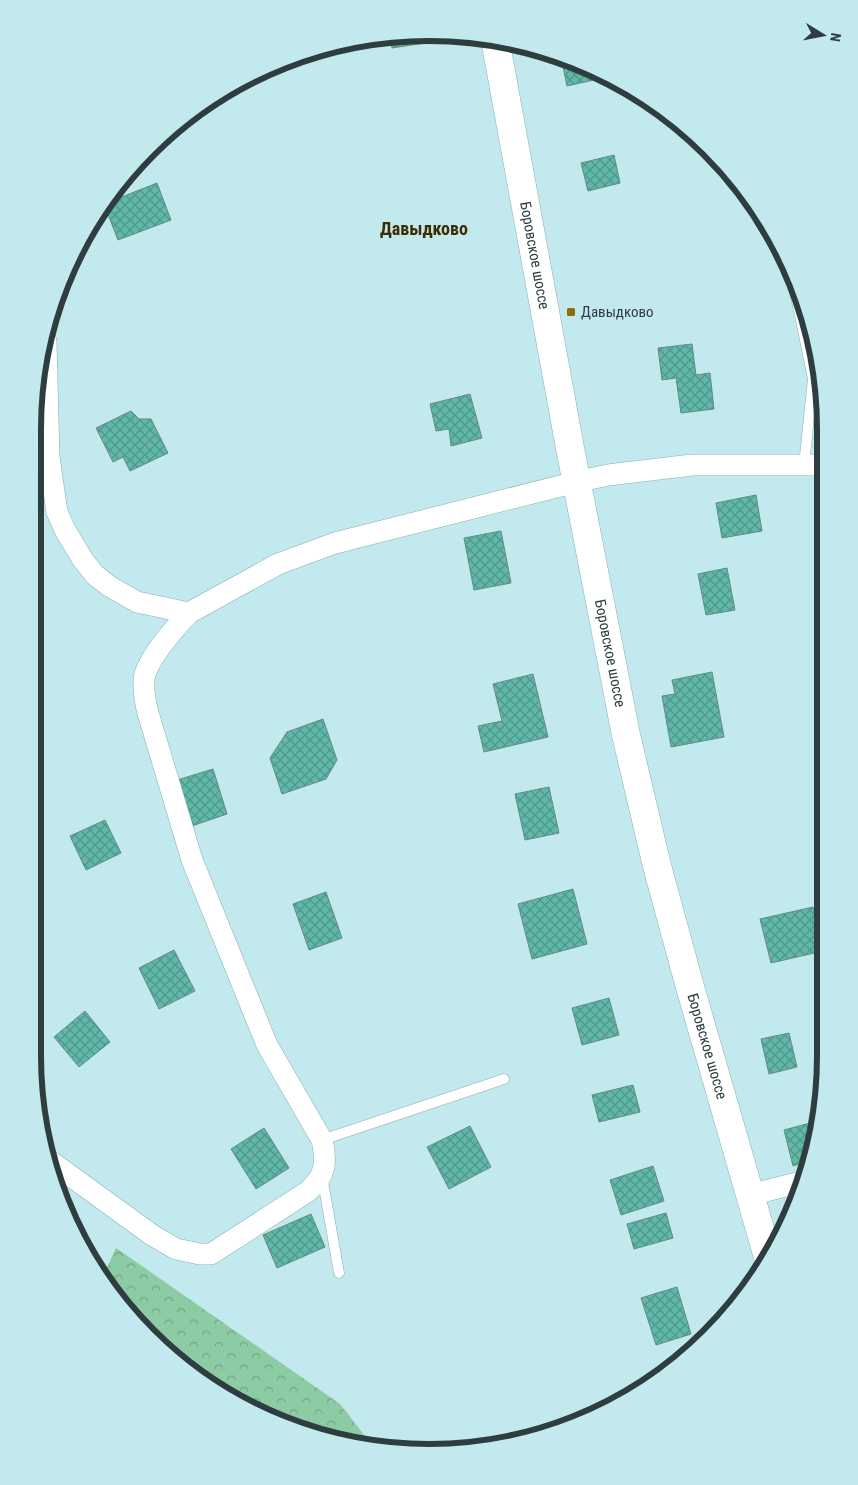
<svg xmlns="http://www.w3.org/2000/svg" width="858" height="1485" font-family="'Roboto Condensed',sans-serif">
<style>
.forest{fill:url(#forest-crowns)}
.building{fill:url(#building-cross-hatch);stroke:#668a82}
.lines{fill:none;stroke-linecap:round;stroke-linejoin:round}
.lane-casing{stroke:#88aeb3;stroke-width:11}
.street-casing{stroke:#88aeb3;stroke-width:22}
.secondary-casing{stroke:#88aeb3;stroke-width:29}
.lane{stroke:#fff;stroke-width:10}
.street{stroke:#fff;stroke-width:21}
.secondary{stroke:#fff;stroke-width:28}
.poi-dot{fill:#8f6b0f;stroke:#c2eaee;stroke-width:2}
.labels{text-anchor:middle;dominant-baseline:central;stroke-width:4;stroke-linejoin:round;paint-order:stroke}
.street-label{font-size:15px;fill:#2e3e40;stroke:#c2eaee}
.poi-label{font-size:15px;fill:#2e3e40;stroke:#c2eaee;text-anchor:start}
.quarter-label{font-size:18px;font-weight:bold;fill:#3e2c03;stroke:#c2eaee}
.rim{fill:none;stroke:#2e3e40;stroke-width:6}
</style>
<defs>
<pattern id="forest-crowns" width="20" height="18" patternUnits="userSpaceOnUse" patternTransform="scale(1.25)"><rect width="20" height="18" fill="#8ccba4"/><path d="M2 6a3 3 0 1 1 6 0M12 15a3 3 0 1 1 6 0" fill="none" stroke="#73a687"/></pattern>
<pattern id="building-cross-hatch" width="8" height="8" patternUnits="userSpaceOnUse" patternTransform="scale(1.25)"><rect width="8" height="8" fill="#60b8a9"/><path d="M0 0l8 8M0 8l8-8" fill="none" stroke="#50978b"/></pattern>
</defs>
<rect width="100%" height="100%" fill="#c2eaee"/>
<!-- forest -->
<polygon class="forest" points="116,1248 340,1404 372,1445 326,1439 208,1386 114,1297 103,1276"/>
<!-- building -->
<g class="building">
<polygon points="429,33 450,35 451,39 392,48 390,36"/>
<polygon points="561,57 580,63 596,71 598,79 567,86"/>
<polygon points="614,155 620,183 588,191 581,163"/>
<polygon points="157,183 171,220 118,240 104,204"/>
<polygon points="692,344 696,375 710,373 714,409 681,413 676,378 662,380 658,348"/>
<polygon points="470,394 482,438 451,446 449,429 436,431 430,404"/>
<polygon points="131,411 139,419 151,419 168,453 130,471 123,457 113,462 96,428"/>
<polygon points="756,495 762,531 722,538 716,503"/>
<polygon points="501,531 511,583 474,590 464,538"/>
<polygon points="727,568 735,610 706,615 698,574"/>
<polygon points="712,672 724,737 671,747 662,696 675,694 672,680"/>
<polygon points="533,674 548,737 484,752 478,726 502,721 493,684"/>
<polygon points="323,719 337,760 326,779 282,794 270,758 287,732"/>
<polygon points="213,769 227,814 189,827 174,781"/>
<polygon points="549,787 559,833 525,840 515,794"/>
<polygon points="105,820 121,853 86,870 70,836"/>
<polygon points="573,889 587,944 532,959 518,904"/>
<polygon points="326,892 342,938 309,950 293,904"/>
<polygon points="813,907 823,951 771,963 760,919"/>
<polygon points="174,950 195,991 159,1009 139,968"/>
<polygon points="609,998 619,1035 582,1045 572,1008"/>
<polygon points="85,1011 110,1042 79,1067 54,1037"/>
<polygon points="789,1033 797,1067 769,1074 761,1039"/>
<polygon points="633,1085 640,1112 599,1122 592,1095"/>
<polygon points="810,1123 814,1136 809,1161 793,1166 784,1130"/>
<polygon points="470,1126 491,1167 449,1189 427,1147"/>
<polygon points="264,1128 289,1168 256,1189 231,1149"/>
<polygon points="653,1166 664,1201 621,1215 610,1180"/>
<polygon points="666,1213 673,1238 634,1249 627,1224"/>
<polygon points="311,1214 325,1247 277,1268 263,1235"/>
<polygon points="677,1287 691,1334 656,1345 641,1298"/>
</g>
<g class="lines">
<!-- lane casing -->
<g class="lane-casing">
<g id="lane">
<polyline points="791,272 813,379 804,465"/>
<polyline points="322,1140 504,1079"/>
<polyline points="322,1176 339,1273"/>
</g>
</g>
<!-- street casing -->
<g class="street-casing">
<g id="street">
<polyline points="46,341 49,457 57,512 65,530 83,560 95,575 109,586 137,602 189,613 278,564 335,543 576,482 608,475 692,465 825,465"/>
<path d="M 50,1161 L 152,1235 L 176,1249 L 200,1254 L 211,1254 L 307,1192 C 326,1176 327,1163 322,1140 L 267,1045 L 192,860 L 148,713 C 145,701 142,686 145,674 C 152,653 174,629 189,613"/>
<polyline points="750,1195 805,1181"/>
</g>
</g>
<!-- secondary casing -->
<g class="secondary-casing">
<g id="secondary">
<path id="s1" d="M 495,39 L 570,448 L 626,735 L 657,866 L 690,987 L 768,1257"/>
</g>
</g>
<!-- lane -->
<use href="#lane" class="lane"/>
<!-- street -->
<use href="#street" class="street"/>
<!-- secondary -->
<use href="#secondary" class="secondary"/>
</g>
<!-- markers -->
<rect class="poi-dot" x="566" y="307" width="10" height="10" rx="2.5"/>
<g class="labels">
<!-- street labels -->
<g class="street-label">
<text stroke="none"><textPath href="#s1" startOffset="220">Боровское шоссе</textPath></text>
<text stroke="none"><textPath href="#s1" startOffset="625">Боровское шоссе</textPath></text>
<text stroke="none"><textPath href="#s1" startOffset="1030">Боровское шоссе</textPath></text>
</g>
<!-- poi labels -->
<g class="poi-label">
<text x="581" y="312">Давыдково</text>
</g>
<!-- quarter labels -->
<g class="quarter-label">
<text x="424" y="228">Давыдково</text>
</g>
</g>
<!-- crop -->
<path d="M0 0H858V1485H0ZM429 41H429A388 388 0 0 1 817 429V1056A388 388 0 0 1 429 1444H429A388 388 0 0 1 41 1056V429A388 388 0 0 1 429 41Z" fill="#c2eaee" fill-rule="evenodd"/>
<path class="rim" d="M429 41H429A388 388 0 0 1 817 429V1056A388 388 0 0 1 429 1444H429A388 388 0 0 1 41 1056V429A388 388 0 0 1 429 41Z"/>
<!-- north arrow -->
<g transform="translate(823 35) rotate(100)" stroke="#c2eaee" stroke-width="4" paint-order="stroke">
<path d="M0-4L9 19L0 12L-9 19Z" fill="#2e3e40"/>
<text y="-8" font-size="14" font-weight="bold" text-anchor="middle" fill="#2e3e40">N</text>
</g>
</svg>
